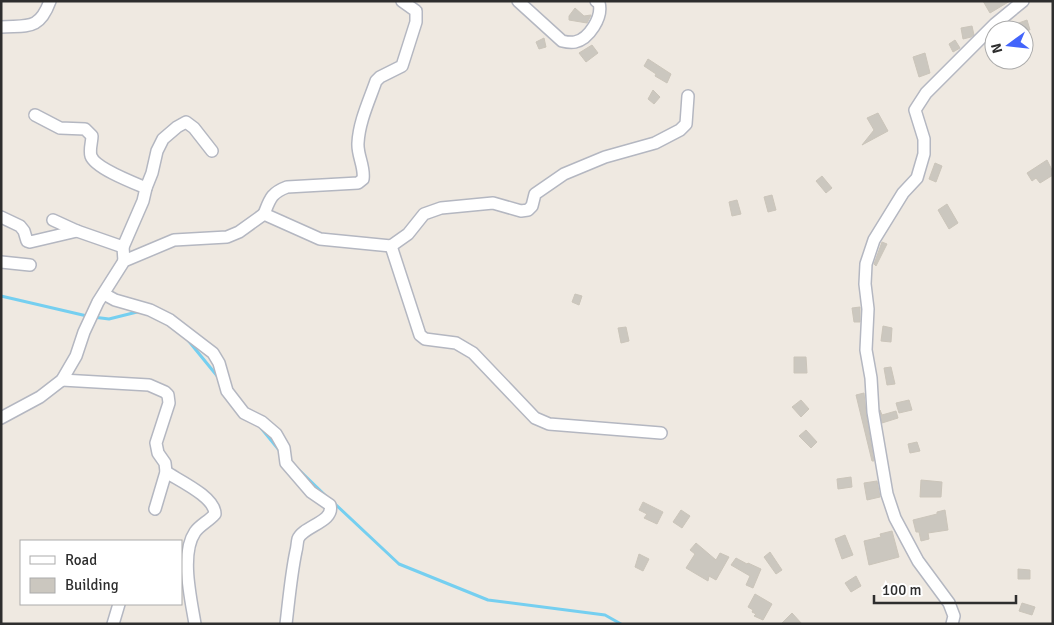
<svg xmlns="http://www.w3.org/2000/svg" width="1054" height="625" font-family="Signika,sans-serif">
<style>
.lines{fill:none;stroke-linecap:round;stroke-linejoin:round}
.stream{stroke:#75cff0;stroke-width:3}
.building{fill:#cbc7bf;stroke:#cbc5ba}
.minor-casing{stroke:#b4b7c1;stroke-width:14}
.minor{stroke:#fff;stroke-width:11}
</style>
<rect width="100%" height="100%" fill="#efe9e1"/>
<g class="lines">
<!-- stream -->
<g class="stream">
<polyline points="1,296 87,316"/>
<polyline points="93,317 109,319 141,311"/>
<polyline points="187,339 218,377"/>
<polyline points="261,428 279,450"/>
<polyline points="299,470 329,499"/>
<polyline points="334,503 399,564 488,600 605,615 621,624"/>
</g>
</g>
<!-- building -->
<g class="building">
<polygon points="983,1 1010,1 990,13"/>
<polygon points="575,8 584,16 591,15 587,23 569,20 569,16"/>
<polygon points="1027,20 1030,30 1002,30 1002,29"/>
<polygon points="972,26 974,35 971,37 963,39 961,28"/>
<polygon points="544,38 546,47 539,49 536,42"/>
<polygon points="955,40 960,48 953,52 949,44"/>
<polygon points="592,45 598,53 586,62 579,53"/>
<polygon points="925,53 930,73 919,77 913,57"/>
<polygon points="648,59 671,74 667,83 655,76 656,74 644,66"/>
<polygon points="653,90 660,97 654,104 648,99"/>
<polygon points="878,113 888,131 862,145 874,130 867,118"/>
<polygon points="1047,160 1053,172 1053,175 1040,183 1036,178 1032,181 1027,173"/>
<polygon points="935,163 942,166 936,182 929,179"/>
<polygon points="822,176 832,188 826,193 816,181"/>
<polygon points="772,195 776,210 768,212 764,197"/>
<polygon points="737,200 741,214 732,216 729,202"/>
<polygon points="947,204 958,223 949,229 938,210"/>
<polygon points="882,242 887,244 876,266 874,264"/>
<polygon points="575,294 582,296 579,305 572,302"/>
<polygon points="860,307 860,322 854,322 852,308"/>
<polygon points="883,326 892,328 891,342 881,341"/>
<polygon points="626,327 629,341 621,343 618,328"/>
<polygon points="794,357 806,357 807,373 794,373"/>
<polygon points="891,367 895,384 887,385 884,368"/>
<polygon points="864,393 866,413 874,461 872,461 856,395"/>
<polygon points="801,400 809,409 801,417 792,407"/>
<polygon points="909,400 912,410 899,413 896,403"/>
<polygon points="880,410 882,415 896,411 898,418 882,423"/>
<polygon points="806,430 817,442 811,448 799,436"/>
<polygon points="917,442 920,451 910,453 908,444"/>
<polygon points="851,477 852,487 838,489 837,479"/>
<polygon points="921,480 942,482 941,497 920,497"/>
<polygon points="877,481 880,497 867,500 864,483"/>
<polygon points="643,502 663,512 657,524 644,518 647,514 639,510"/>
<polygon points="681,510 690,516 682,528 673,522"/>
<polygon points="945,510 948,530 928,533 929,539 921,541 919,532 916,532 913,520 937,514 937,512"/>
<polygon points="892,531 899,557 869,565 864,541 881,537 880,534"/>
<polygon points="845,535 853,555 842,559 835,539"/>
<polygon points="696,543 716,560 720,553 729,557 716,580 709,576 708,581 686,568 695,554 690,550"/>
<polygon points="770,552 782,570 776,574 764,557"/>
<polygon points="639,554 649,559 643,571 635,567"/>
<polygon points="736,558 747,564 748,563 761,569 753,588 746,585 750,576 731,565"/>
<polygon points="1018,569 1030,570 1030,579 1018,579"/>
<polygon points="856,576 861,586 851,592 845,583"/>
<polygon points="755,594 772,604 763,620 754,616 756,614 752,612 753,610 748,607"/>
<polygon points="1022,603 1035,607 1032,615 1019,611"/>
<polygon points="792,613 802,624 781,624"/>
</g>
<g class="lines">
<!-- minor casing -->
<g class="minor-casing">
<g id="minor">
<path d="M 518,1 L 562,41 C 566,42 570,43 575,42 C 589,39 603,17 599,3 L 596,1"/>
<path d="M 1,27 C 27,25 39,31 50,1"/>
<path d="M 35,115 L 60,128 L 85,129 L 92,136 C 92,142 89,150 91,156 C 95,168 134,183 146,188"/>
<path d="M 264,214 C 270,199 271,193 287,187 L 358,183 L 363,179 C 365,167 357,155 358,143 C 359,122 369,101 376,81 L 380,77 L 402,66 L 416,22 L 416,11 L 402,1"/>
<polyline points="1,217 20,226 24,231 27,241 30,242 77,231"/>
<polyline points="53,220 77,231 123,247"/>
<polyline points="391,246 420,335 425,339 456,343 473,353 535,418 549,424 661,433"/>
<polyline points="124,261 123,247 143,201 146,188 152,173 157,151 163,139 177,127 186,122 194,128 212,151"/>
<polyline points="1,262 30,265"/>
<path d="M 104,294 L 115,300 L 150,310 L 170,320 L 213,353 L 219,363 L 227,391 L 244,413 L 262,422 L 276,434 L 284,448 L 286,463 L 311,492 L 330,505 C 335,522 303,526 298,539 C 297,543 297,548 296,551 C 291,575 289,599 286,624"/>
<polyline points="62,380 149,385 165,392 168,395 169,403 156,443 158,453 165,463 166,472 155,509"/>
<polyline points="1,418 40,397 62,380 76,356 84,332 98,302 124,261 174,240 227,237 239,232 264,214 320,239 391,246 408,234 424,214 441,208 493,203 521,211 528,210 532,206 535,194 564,174 605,157 655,143 680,130 686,124 688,96"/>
<path d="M 166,472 C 180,481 215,497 215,514 C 209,521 200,525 195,532 C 180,554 191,599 195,624"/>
<polyline points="113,624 119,604"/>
<polyline points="952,624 954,616 949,603 918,561 895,518 887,494 873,412 871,378 866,350 868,309 865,284 866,264 874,240 903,193 917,178 924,154 924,139 915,110 926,93 995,24 1023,1"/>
</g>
</g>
<!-- minor -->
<use href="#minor" class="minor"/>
</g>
<!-- border -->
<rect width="1054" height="625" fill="none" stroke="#2e2e2e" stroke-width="5"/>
<!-- legend -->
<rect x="20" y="540" width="162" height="65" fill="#ffffff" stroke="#ababab"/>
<rect x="30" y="556" width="25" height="8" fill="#ffffff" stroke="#ababab"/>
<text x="65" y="565" font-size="15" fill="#2e2e2e">Road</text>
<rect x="30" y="578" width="25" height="15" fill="#cbc7bf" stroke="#ababab"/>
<text x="65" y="590" font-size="15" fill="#2e2e2e">Building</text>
<!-- north arrow -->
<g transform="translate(1009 45) rotate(255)"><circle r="24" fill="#ffffff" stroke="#ababab"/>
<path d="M0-4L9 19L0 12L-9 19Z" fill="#4264fb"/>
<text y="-8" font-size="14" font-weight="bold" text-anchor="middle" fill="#2e2e2e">N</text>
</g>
<!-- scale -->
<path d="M874 595v8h142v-8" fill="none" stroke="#2e2e2e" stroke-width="2.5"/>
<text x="882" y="595" font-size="15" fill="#2e2e2e" stroke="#ffffff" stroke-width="4" paint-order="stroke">100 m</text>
</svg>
